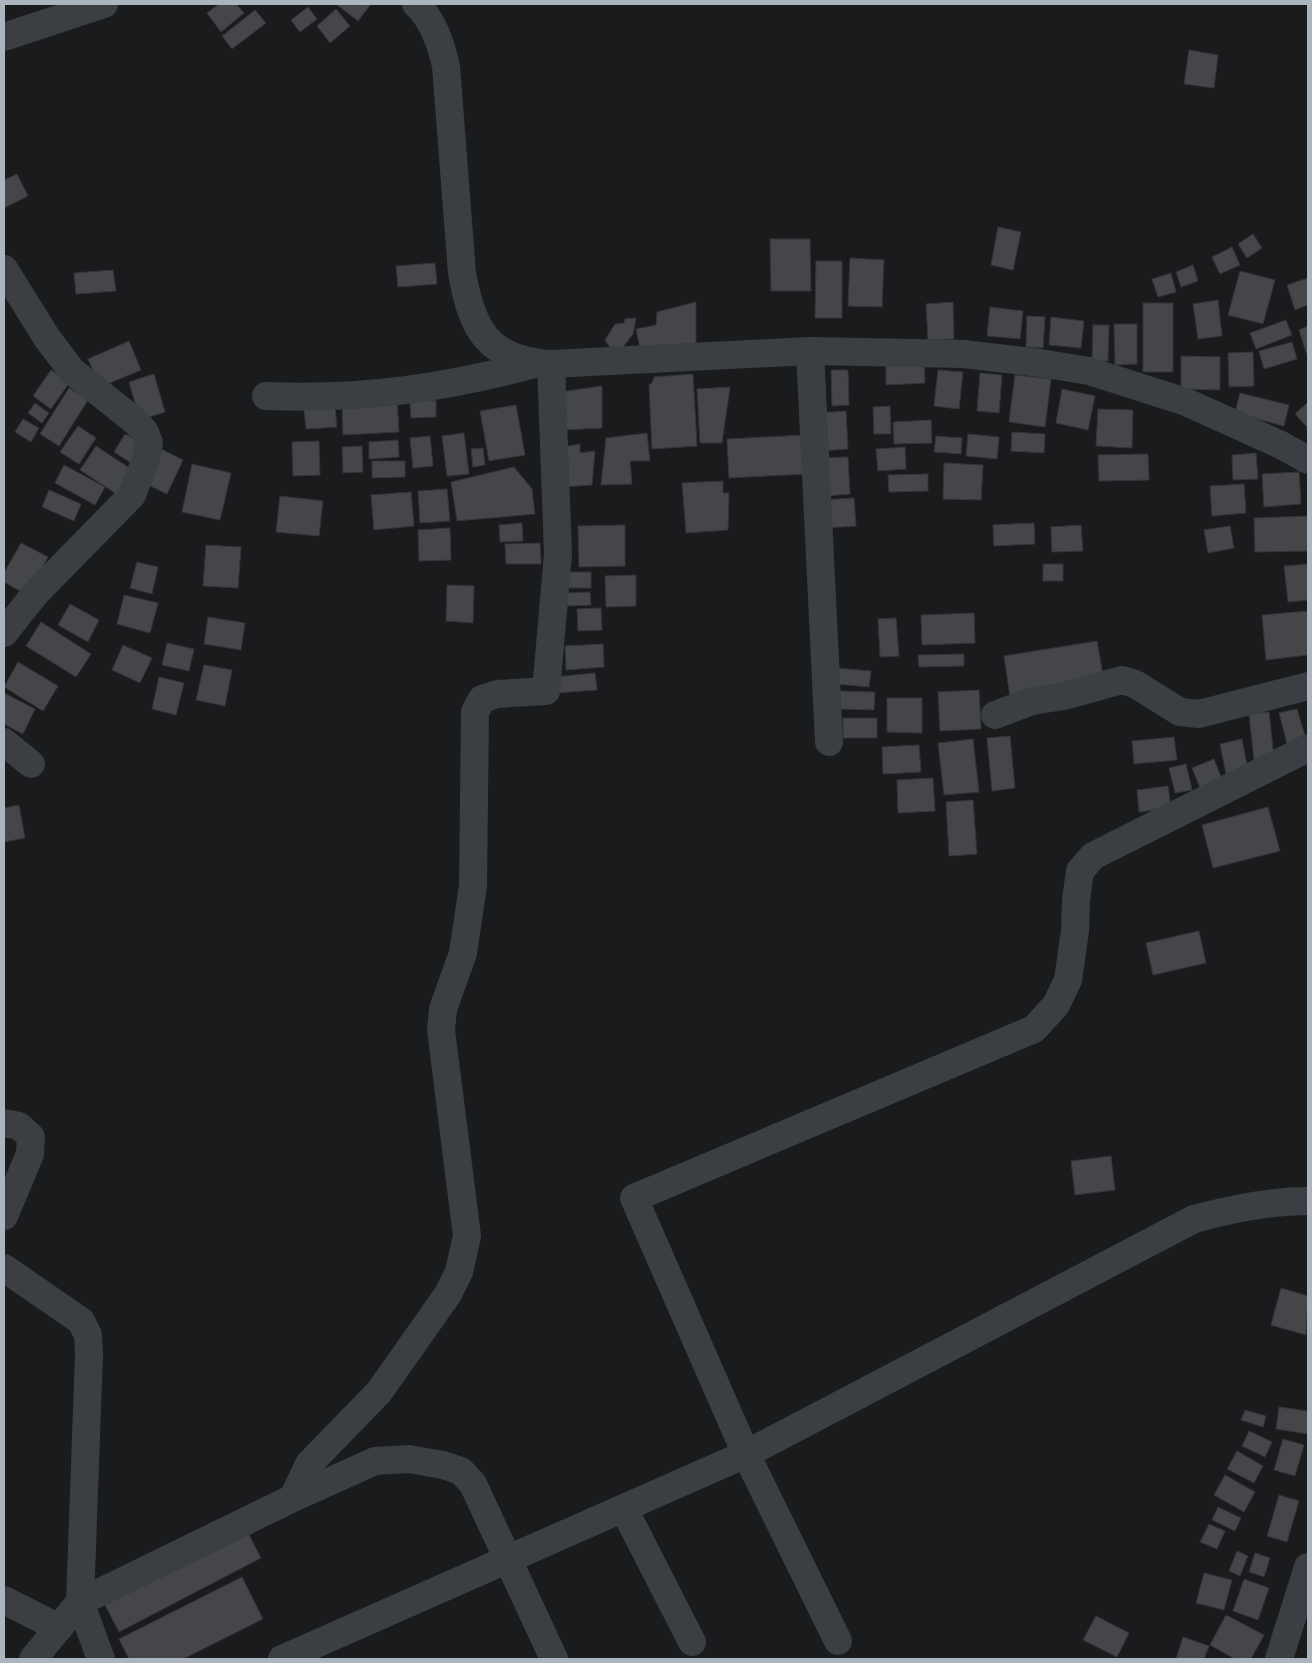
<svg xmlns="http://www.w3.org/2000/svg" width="1312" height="1663" font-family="Ubuntu,sans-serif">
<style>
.building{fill:#44464a;stroke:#343539}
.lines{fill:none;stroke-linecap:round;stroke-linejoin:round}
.minor{stroke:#3b3e42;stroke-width:28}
</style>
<rect width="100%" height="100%" fill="#1a1b1d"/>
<!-- building -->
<g class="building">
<polygon points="219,4 236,4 244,13 221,32 207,13"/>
<polygon points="336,4 371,4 358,21"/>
<polygon points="308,7 317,19 300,32 291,20"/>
<polygon points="336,9 350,26 330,43 317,26"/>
<polygon points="255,10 266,23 232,49 222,36"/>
<polygon points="1189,50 1218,55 1214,88 1184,84"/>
<polygon points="17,174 28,196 4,208 4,180"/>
<polygon points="998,227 1021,232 1013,270 991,265"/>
<polygon points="1253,234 1262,248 1247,258 1238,244"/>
<polygon points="770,239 810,239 811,291 771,291"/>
<polygon points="1232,247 1240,265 1220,274 1212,257"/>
<polygon points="850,258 884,260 882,307 848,306"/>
<polygon points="816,261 842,261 842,318 815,318"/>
<polygon points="435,263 437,284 398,287 396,266"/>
<polygon points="1193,265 1198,281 1181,287 1176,272"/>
<polygon points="113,270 116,291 76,294 74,273"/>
<polygon points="1240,271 1275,280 1263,324 1228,315"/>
<polygon points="1171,273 1176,292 1158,297 1152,279"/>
<polygon points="1308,278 1308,305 1295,310 1287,285"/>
<polygon points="1218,300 1222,336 1198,339 1193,304"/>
<polygon points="696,302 696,349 641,354 636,329 656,325 657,312"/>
<polygon points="953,302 954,339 928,340 926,304"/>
<rect x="1143" y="303" width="30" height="69"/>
<polygon points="990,307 1023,311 1020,339 987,336"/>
<polygon points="1027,316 1045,317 1043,348 1026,347"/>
<polygon points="1051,317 1084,321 1081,348 1049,345"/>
<polygon points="636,318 633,334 616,356 605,340 615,324 624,323 625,319"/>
<polygon points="1286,320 1292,335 1256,349 1250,333"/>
<polygon points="1114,324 1137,324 1137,364 1115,365"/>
<polygon points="1093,325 1109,325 1108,361 1092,361"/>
<polygon points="1308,326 1308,355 1307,355 1299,330"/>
<polygon points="129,341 141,370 100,387 88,359"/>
<polygon points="1292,342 1297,359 1264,369 1259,351"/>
<polygon points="1253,352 1254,386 1229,387 1228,353"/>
<polygon points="1181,356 1220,357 1220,390 1181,389"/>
<polygon points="924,365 925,383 886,385 886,366"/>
<polygon points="51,370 69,383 51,409 33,396"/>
<polygon points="831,370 848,370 849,405 832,406"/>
<polygon points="938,370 963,372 959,409 934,406"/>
<polygon points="980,373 1002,375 999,413 977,411"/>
<polygon points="154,374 165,412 140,420 129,382"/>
<polygon points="693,374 697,446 652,449 649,385 652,383 654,377"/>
<polygon points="1015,375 1051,379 1045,427 1009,422"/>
<polygon points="602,386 602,428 561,430 560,392"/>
<polygon points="730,387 722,443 700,443 697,389"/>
<polygon points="69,388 88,400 59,446 40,434"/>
<polygon points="1062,389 1095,396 1088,430 1056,423"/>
<polygon points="1240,393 1289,405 1284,426 1235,413"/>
<polygon points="397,400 399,432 343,435 342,403"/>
<polygon points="436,400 436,417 411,418 410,402"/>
<polygon points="1308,402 1308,428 1295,414"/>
<polygon points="35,403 49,413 42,423 28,413"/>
<polygon points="516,405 525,455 489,461 480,411"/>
<polygon points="890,406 891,434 874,434 873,407"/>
<polygon points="335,407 337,427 306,429 304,409"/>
<polygon points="1098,409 1133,410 1132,448 1096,446"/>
<polygon points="846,411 848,449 820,451 818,413"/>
<polygon points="23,419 39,428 31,442 15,432"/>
<polygon points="931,420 932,443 894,444 893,422"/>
<polygon points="78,426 96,438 79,464 60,452"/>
<polygon points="1012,432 1045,434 1044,453 1011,451"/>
<polygon points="464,433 469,474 447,476 442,436"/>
<polygon points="647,433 650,461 630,461 632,484 601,485 606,438"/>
<polygon points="125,434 147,447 136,466 114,452"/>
<polygon points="968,434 999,437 997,459 966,456"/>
<polygon points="804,435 806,474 729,478 727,439"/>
<polygon points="430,436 433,466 413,468 410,438"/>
<polygon points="936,436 962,438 961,454 934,452"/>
<polygon points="398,440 399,457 369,459 369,442"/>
<polygon points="319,441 320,475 293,476 292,442"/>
<polygon points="580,444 580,453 595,451 592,485 562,487 562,447"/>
<polygon points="96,446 134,471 118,495 80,470"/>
<polygon points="362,446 363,472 343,473 342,447"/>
<polygon points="157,447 183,460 167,494 140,481"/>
<polygon points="905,447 906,469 878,471 876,449"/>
<polygon points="483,448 485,465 473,467 471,449"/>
<polygon points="1256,453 1258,479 1233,480 1232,455"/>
<polygon points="1148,454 1149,480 1099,481 1098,455"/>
<polygon points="848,457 850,494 825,496 823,458"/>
<polygon points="372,461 405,461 405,477 372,478"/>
<polygon points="944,463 983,465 981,500 943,499"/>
<polygon points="192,464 231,473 220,520 182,512"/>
<polygon points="64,465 105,487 95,505 55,483"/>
<polygon points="514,467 532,489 535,514 457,521 451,482"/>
<polygon points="1299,472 1301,504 1264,507 1262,474"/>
<polygon points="928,474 928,491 889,492 888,475"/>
<polygon points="723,481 723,493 729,493 728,530 686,533 682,483"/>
<polygon points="1244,484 1246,513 1212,516 1210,486"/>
<polygon points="447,489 450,521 420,523 418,491"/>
<polygon points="49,490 81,504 74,521 42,507"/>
<polygon points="411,492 414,526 374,530 371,495"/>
<polygon points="280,496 323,501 319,536 276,532"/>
<polygon points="854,498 856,526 825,528 824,500"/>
<polygon points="1308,516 1308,551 1255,552 1254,518"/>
<polygon points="522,523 523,541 500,542 499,525"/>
<polygon points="1034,523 1035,544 994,546 993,525"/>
<polygon points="625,525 625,566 579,567 578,526"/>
<polygon points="1081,525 1083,551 1052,552 1051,527"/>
<polygon points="1230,526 1234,548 1208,553 1204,530"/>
<polygon points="450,528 451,560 419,561 418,530"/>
<polygon points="21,543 48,557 27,595 4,582 4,573"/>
<polygon points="540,543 541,564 506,564 505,544"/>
<polygon points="206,545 241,547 238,588 203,586"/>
<polygon points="137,562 158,567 152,594 130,588"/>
<rect x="1043" y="564" width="20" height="17"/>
<polygon points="1308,564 1308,600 1288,602 1284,566"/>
<rect x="564" y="572" width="27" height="16"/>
<polygon points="636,575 636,606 606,607 605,576"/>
<polygon points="447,585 474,586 473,623 446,621"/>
<polygon points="590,592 591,605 567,606 567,593"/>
<polygon points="124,595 158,603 150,633 117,624"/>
<polygon points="70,604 99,620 88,642 58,625"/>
<polygon points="601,608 602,630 578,631 577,609"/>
<polygon points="1308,611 1308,655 1266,660 1262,615"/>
<polygon points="974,613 975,643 922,645 921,615"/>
<polygon points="208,617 245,623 241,650 204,644"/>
<polygon points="896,618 899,656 880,657 878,619"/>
<polygon points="41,622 91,654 76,677 26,646"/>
<polygon points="1097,641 1104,681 1010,697 1004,656"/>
<polygon points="167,643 194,649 189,671 162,665"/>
<polygon points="603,644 604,667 566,670 565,646"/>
<polygon points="123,645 152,658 140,683 112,670"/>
<polygon points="964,654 964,666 919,667 918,655"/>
<polygon points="18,662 58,686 43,711 4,687"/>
<polygon points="204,665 232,670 225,706 196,700"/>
<polygon points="837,668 871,671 869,687 836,684"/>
<polygon points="595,673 597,690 555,693 554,677"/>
<polygon points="159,677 184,683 176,715 152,709"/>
<polygon points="979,690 981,729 940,731 938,692"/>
<polygon points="839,691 875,692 874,710 838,709"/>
<polygon points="4,693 35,709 23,734 4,724"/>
<polygon points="887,698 922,698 922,733 887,732"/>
<polygon points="1297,709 1308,746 1289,751 1279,713"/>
<polygon points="1269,712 1274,758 1254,760 1249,714"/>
<rect x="843" y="718" width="34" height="20"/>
<polygon points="1010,736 1015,788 992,791 987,738"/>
<polygon points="1174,737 1177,760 1134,764 1132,741"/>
<polygon points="973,739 979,792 944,795 938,743"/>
<polygon points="1242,739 1249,775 1227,779 1220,744"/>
<polygon points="919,745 921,772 883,774 882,747"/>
<polygon points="1214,759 1225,787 1203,795 1192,768"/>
<polygon points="1186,764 1192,790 1175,793 1169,768"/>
<polygon points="933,778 935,811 898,813 897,780"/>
<polygon points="1168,786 1171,808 1139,812 1137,790"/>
<polygon points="973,800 977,854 949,856 946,802"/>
<polygon points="19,805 25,838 4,842 4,808"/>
<polygon points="1268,807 1280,851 1213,868 1202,825"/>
<polygon points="1199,931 1206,963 1153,975 1146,943"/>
<polygon points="1111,1156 1115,1190 1075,1195 1071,1161"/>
<polygon points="1281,1288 1308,1296 1306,1335 1271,1325"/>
<polygon points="1279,1407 1308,1411 1308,1434 1276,1429"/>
<polygon points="1245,1410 1266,1416 1263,1427 1241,1420"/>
<polygon points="1249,1431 1272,1442 1265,1457 1242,1446"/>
<polygon points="1283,1439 1304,1445 1295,1476 1274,1470"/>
<polygon points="1237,1451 1263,1466 1254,1483 1227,1469"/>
<polygon points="1225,1475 1255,1492 1244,1512 1214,1495"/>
<polygon points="1279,1495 1299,1501 1287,1542 1267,1536"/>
<polygon points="1218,1507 1241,1518 1235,1531 1212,1520"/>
<polygon points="1209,1524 1225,1531 1217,1549 1200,1542"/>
<polygon points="244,1525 261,1558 119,1632 102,1599"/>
<polygon points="1237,1551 1248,1556 1240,1576 1229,1571"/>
<polygon points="1255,1553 1270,1558 1264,1577 1249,1572"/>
<polygon points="1204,1573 1232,1580 1224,1610 1196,1603"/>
<polygon points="242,1577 263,1619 183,1659 129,1659 119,1639"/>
<polygon points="1244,1579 1269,1588 1258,1620 1233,1611"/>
<polygon points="1226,1615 1264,1635 1251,1659 1235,1659 1210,1645"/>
<polygon points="1096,1616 1129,1633 1117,1657 1083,1640"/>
<polygon points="1183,1637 1209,1646 1204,1659 1176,1659"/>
</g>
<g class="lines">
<!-- minor -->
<g class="minor">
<path d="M 416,4 C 433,19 441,44 446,66 L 462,273 C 472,329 487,360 551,364 L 810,351 L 963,354 L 1040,363 L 1089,371 L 1186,402 L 1281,445 L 1308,460"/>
<polyline points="4,37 104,4"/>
<polyline points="4,269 47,338 72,371 136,422 145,432 149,443 146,459 132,495 35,594 4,633"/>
<polyline points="810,351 829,742"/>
<path d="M 266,396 C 361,400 446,388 538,363"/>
<polyline points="995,715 1032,701 1064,696 1122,680 1135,684 1180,712 1199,714 1308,686"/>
<polyline points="4,742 31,764"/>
<polyline points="4,1123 19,1126 31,1137 30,1154 4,1216"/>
<polyline points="4,1268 81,1321 88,1335 89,1354 80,1602 101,1659"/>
<polyline points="293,1498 375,1461 409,1459 443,1465 461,1471 473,1484 554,1659"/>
<polyline points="624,1509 692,1642"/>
<polyline points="4,1600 59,1628"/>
<polyline points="838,1641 746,1454 634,1198 1034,1029 1056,1005 1068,980 1075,931 1076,900 1080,871 1093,856 1308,748"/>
<polyline points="33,1659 80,1602 293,1498 309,1464 379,1392 448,1294 459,1272 467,1236 441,1030 443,1009 463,953 473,886 475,712 482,699 497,694 546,691 558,554 551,364"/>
<path d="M 282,1659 L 746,1454 L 1194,1219 C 1231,1209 1269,1201 1308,1201"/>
<polyline points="1279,1659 1308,1567"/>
</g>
</g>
<!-- border -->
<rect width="1312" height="1663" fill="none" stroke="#acb5bd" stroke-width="10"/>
</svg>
